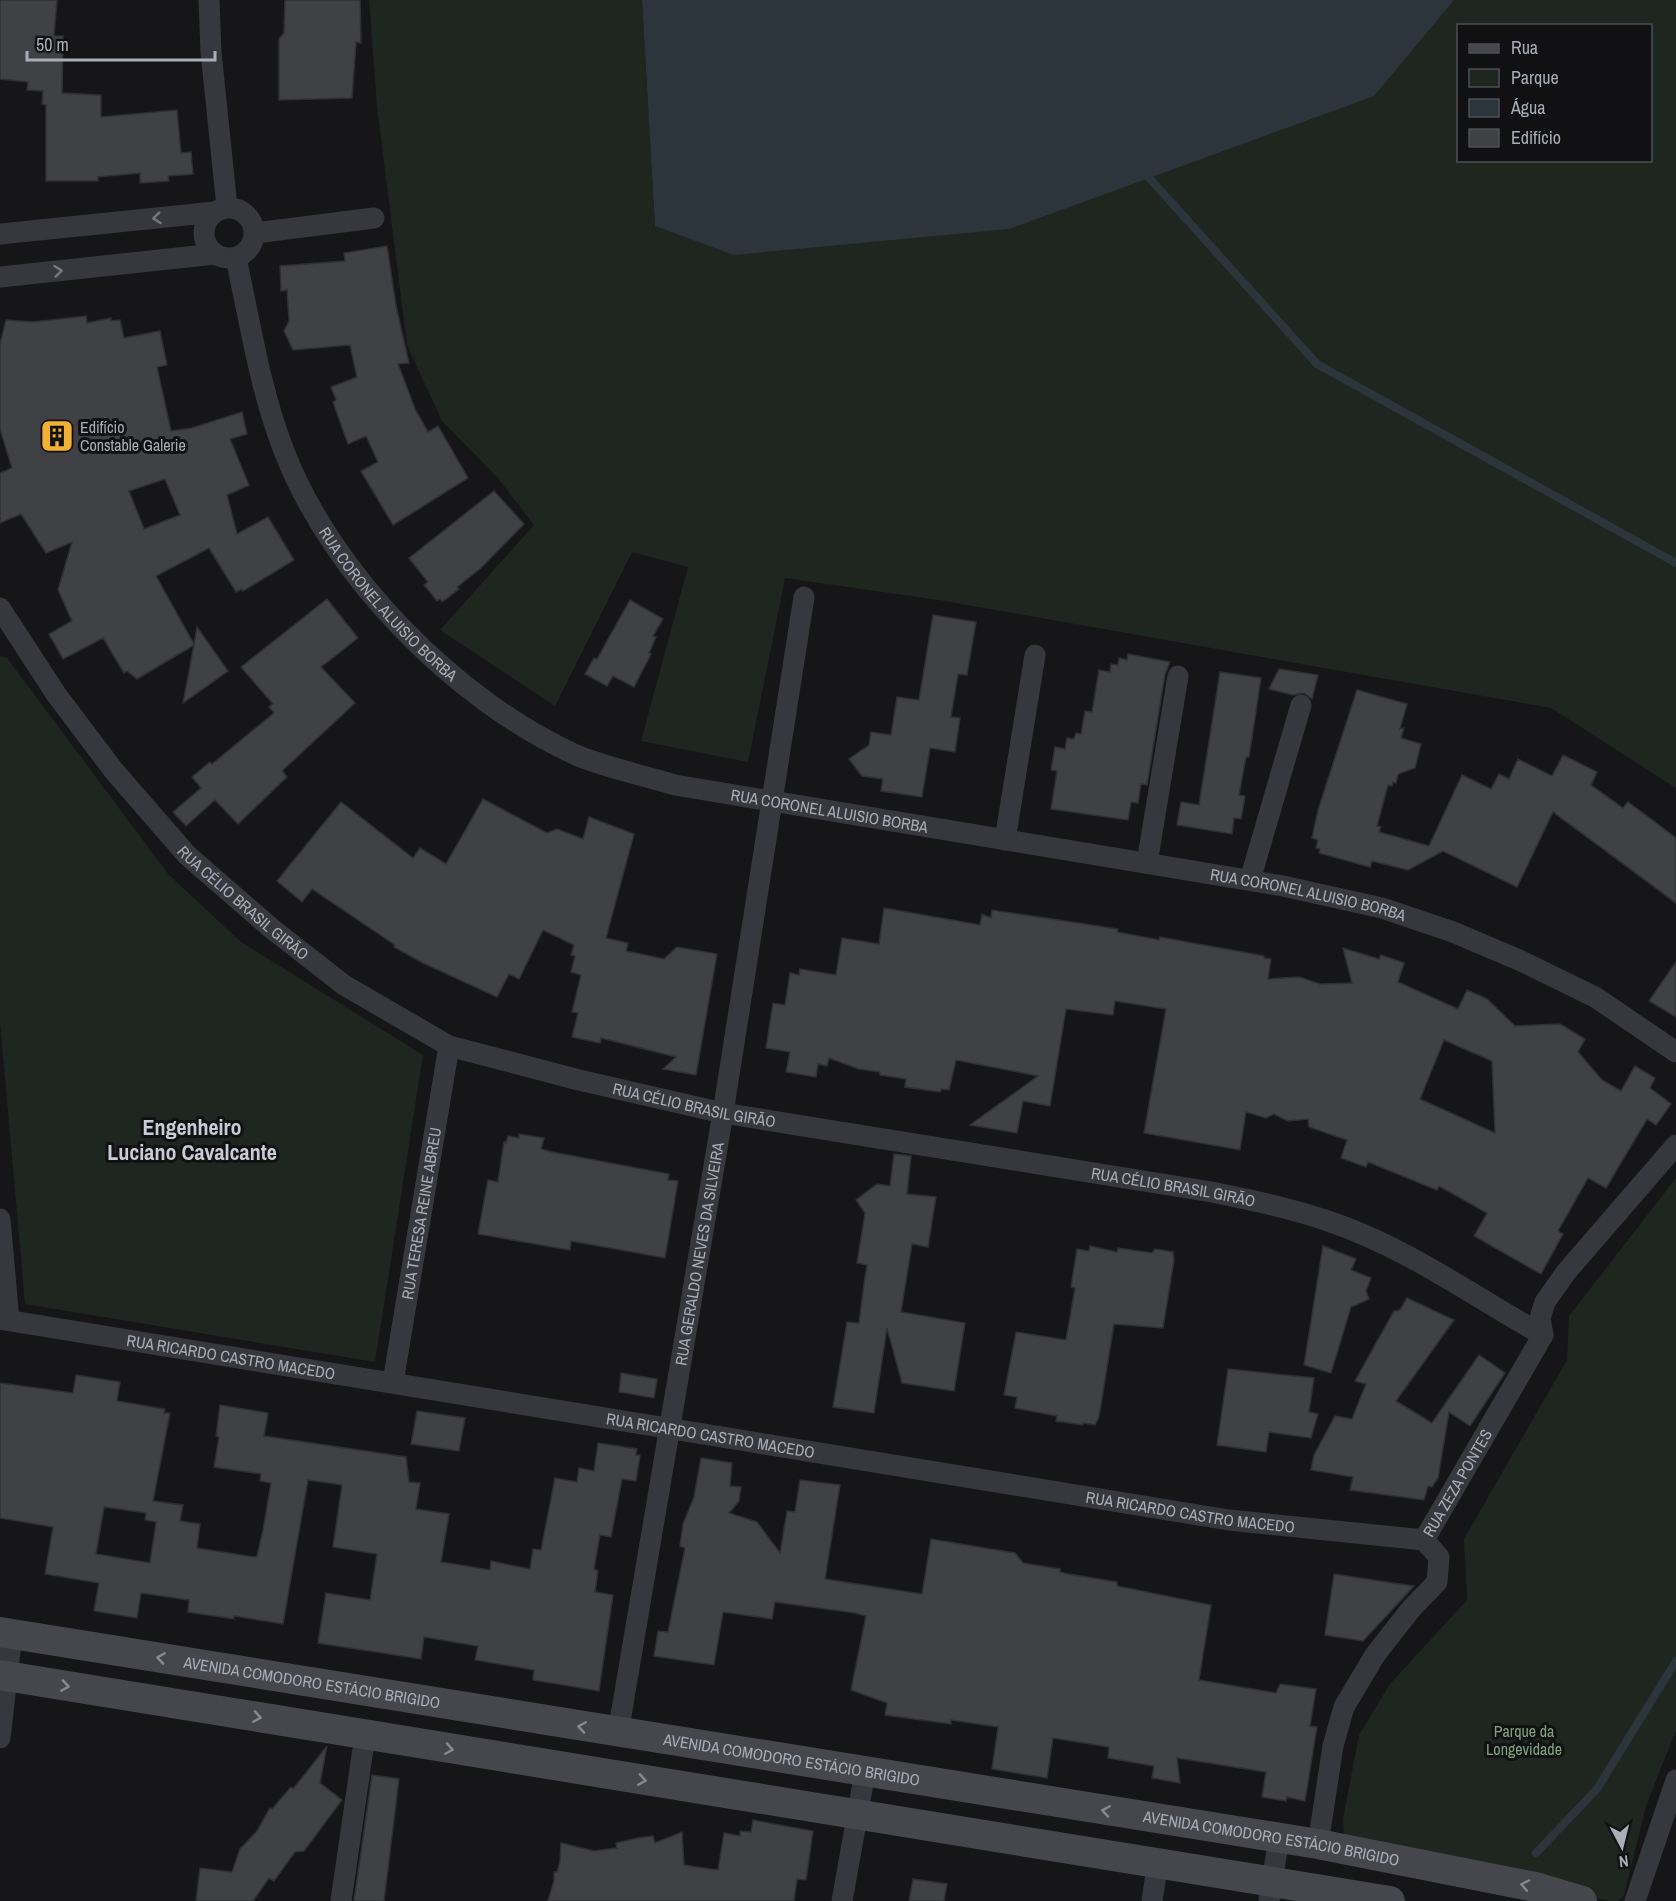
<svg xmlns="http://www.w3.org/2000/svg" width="1676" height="1901" font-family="'Archivo Narrow',sans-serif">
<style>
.green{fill:#1e261f;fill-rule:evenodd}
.water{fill:#2c353c}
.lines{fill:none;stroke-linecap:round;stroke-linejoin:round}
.stream{stroke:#2c353c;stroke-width:8}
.building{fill:#404145;stroke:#303034;stroke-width:1.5;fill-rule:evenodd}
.street{stroke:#37383d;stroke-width:21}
.secondary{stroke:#45474d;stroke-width:30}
.oneway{stroke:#757881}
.oneway2{stroke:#858993}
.labels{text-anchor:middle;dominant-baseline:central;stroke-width:6;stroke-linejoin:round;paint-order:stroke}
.poi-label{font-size:16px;fill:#a8adb8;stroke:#111113;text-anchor:start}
.street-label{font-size:16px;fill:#a8adb8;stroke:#111113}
.park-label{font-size:16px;fill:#7fa381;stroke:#111113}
.district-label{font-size:22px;font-weight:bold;fill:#c9ccd4;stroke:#111113}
</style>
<rect width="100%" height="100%" fill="#161618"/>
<!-- green -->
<g class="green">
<path d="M 369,0 L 642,0 L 655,226 L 1373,96 L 1454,0 L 1676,0 L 1676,788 L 1551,708 L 945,601 L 785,578 L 748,762 L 641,741 L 688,567 L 632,552 L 555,706 L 440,630 L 534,525 L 497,477 L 442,421 L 407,345 L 377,107 ZM 1458,26 L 1650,26 L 1650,160 L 1458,160 Z"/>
<polygon points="0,656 7,658 169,875 241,942 423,1055 375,1362 25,1304 0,1021"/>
<polygon points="1676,1178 1676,1730 1646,1806 1624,1895 1619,1901 1610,1901 1349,1846 1344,1834 1343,1819 1359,1735 1390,1684 1467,1600 1464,1539 1567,1360 1569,1316"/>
</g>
<!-- water -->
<polygon class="water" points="642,0 1454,0 1374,96 1009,229 734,255 655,226"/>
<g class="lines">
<!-- stream -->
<g class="stream">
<polyline points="1143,171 1317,364 1676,563"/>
<polyline points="1536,1853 1597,1789 1676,1661"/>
</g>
</g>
<!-- building -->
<g class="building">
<polygon points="0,0 57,0 54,36 63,36 62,93 101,95 101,117 177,110 181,153 191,152 193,174 168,176 169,181 140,183 140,173 98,177 98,181 46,181 46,105 42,104 43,91 27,90 28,82 0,79"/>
<polygon points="285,0 360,0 361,43 356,42 352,98 279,100 279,39 284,33"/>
<polygon points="387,246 396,306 409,363 398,364 415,409 428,432 438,426 468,478 393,525 361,471 378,462 366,436 348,444 333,402 336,400 331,387 357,377 350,345 293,350 284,331 289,321 287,290 281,291 280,266 345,261 344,253"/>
<path d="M 86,316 L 87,323 L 111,318 L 111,321 L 120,320 L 124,338 L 160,331 L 167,365 L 157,367 L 171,431 L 192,428 L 242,412 L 247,434 L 230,439 L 249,485 L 227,495 L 237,534 L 268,517 L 294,560 L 243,591 L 242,589 L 236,592 L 209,548 L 156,576 L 194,644 L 197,627 L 228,671 L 183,703 L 194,645 L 137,679 L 127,671 L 124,673 L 103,638 L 63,659 L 49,634 L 72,621 L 58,590 L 72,542 L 46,553 L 21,514 L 0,523 L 0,473 L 12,468 L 0,429 L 0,344 L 6,320 L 33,322 ZM 165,479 L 180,515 L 144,529 L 129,491 Z"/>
<polygon points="494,491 524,524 481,568 457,587 459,589 442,602 440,599 437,601 424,585 428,582 409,558"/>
<polygon points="327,599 358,638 321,667 355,703 282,771 287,777 238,824 215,800 186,826 173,812 201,788 192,777 210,762 212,764 274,713 269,707 273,704 241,667"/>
<polygon points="630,600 663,619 653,636 656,637 649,653 651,654 634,687 613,676 607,686 585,674 594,658 597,659"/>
<polygon points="933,615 976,622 967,675 958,674 951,717 960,718 955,752 930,748 922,797 881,791 883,779 862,776 849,759 869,745 871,732 891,735 897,697 919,700"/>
<polygon points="1128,654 1170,662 1165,674 1147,785 1141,784 1138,803 1131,802 1128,820 1051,809 1057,771 1051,770 1055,747 1065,749 1067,738 1074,739 1076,733 1081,734 1085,711 1092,712 1099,670 1110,672 1111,664 1118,665 1119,658 1127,660"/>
<polygon points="1279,669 1318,675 1312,699 1304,693 1293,695 1269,689"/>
<polygon points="1220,672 1261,678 1249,757 1246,757 1239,795 1245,796 1241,819 1234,818 1232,834 1177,825 1181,802 1199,805"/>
<polygon points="1357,690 1407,704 1400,729 1404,728 1401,738 1421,744 1415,768 1398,774 1396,783 1393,782 1392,786 1388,785 1377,826 1381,827 1379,832 1429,846 1462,775 1491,789 1499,774 1509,779 1518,759 1552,776 1563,755 1597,772 1591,785 1623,808 1628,802 1676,838 1676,903 1553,812 1517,887 1443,851 1408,870 1372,861 1370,867 1319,853 1320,849 1316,848 1318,840 1312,838 1318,810"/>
<polygon points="483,799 547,833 557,829 583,839 589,817 634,834 606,938 628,943 626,951 664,959 677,947 717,954 696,1075 663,1069 676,1057 601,1038 600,1043 572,1037 578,1013 572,1012 581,975 571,972 575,956 571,955 574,945 543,930 519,979 509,974 497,997 423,963 394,947 395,945 312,889 302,902 277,881 341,802 413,858 420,848 446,864"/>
<path d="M 884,908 L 980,925 L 982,914 L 991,918 L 992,910 L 1118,929 L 1117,932 L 1159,940 L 1160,937 L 1264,956 L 1264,958 L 1271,959 L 1268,979 L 1299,977 L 1320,984 L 1352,983 L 1343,948 L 1379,959 L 1381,955 L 1404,963 L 1398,982 L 1458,1009 L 1467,990 L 1487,999 L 1515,1026 L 1560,1024 L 1585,1039 L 1578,1052 L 1602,1080 L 1621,1091 L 1635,1066 L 1655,1078 L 1650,1088 L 1671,1104 L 1656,1125 L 1647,1119 L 1606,1188 L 1588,1178 L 1558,1231 L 1563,1234 L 1541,1274 L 1474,1236 L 1487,1213 L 1439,1186 L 1437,1190 L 1368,1162 L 1366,1167 L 1341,1158 L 1347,1140 L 1309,1127 L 1308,1119 L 1288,1121 L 1274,1114 L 1266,1118 L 1246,1112 L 1240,1150 L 1144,1133 L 1166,1009 L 1115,1001 L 1113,1015 L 1066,1009 L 1050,1106 L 1023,1101 L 1017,1133 L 970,1125 L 1038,1076 L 956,1060 L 949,1090 L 941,1089 L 940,1092 L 905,1087 L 906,1079 L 880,1075 L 880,1072 L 859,1069 L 829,1058 L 827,1066 L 818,1064 L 816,1077 L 786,1072 L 790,1052 L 766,1048 L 773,1003 L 785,1005 L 790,973 L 799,975 L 800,969 L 836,975 L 842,938 L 879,944 ZM 1444,1040 L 1492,1061 L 1495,1133 L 1420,1099 Z"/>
<polygon points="1676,962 1676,1017 1649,1001"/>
<polygon points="519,1134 544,1138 541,1149 552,1152 669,1174 668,1180 678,1181 665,1258 571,1241 570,1250 478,1234 488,1180 498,1182 504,1142 506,1143 508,1136 519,1138"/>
<polygon points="894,1154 911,1156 907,1194 936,1197 928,1247 912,1244 901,1312 965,1323 954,1391 902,1383 887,1328 874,1413 833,1407 847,1322 859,1323 865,1277 867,1265 857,1263 865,1213 856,1200 877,1184 890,1186"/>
<polygon points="1090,1246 1117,1252 1118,1248 1152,1253 1155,1249 1173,1252 1174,1260 1163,1328 1114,1324 1099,1417 1095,1425 1083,1423 1083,1425 1056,1421 1057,1416 1015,1408 1017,1397 1004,1395 1016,1332 1066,1340 1075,1288 1071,1287 1077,1249 1089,1251"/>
<polygon points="1323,1246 1356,1259 1351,1270 1371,1278 1366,1291 1369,1299 1351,1307 1331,1373 1304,1365"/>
<polygon points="1407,1298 1454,1320 1396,1401 1432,1423 1479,1355 1505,1373 1470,1426 1449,1412 1438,1478 1432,1487 1428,1486 1424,1500 1350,1490 1353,1477 1311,1470 1314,1455 1335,1416 1352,1419 1366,1384 1355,1381 1394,1311 1400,1310"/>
<polygon points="1228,1369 1314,1378 1309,1412 1318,1414 1311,1438 1269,1432 1266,1452 1217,1445"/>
<polygon points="621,1373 657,1379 654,1398 619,1392"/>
<path d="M 76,1375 L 120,1382 L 117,1401 L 165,1409 L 164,1413 L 170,1413 L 153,1501 L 183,1505 L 180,1521 L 200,1524 L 197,1548 L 254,1557 L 257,1556 L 263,1530 L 271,1483 L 260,1481 L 261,1474 L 214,1467 L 219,1437 L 216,1436 L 220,1405 L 268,1413 L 264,1436 L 406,1457 L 409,1482 L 420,1483 L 416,1509 L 449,1514 L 441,1562 L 490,1570 L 491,1561 L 530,1569 L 533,1549 L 541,1550 L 555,1478 L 577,1482 L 579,1468 L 594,1471 L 598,1443 L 637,1449 L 636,1455 L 640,1455 L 636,1481 L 622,1479 L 611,1537 L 600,1535 L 594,1569 L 598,1571 L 595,1592 L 613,1595 L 599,1691 L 533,1680 L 534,1670 L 475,1660 L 478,1646 L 424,1637 L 421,1659 L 318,1643 L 326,1593 L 370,1600 L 377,1554 L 333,1547 L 342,1485 L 308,1480 L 283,1624 L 234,1616 L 234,1619 L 188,1612 L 189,1600 L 141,1593 L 137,1618 L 94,1611 L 99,1583 L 45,1574 L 53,1527 L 0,1518 L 0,1383 L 73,1393 ZM 104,1507 L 146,1513 L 145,1520 L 156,1522 L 150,1563 L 96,1554 Z"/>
<polygon points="417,1411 465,1418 459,1451 411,1444"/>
<polygon points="701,1458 732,1463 730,1486 741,1487 739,1501 729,1513 757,1522 780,1553 787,1511 795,1512 800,1480 840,1485 825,1579 922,1594 931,1539 1015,1553 1023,1563 1060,1569 1060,1572 1068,1574 1117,1582 1117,1586 1211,1605 1199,1680 1276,1693 1280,1684 1316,1689 1310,1726 1317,1727 1305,1801 1287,1797 1286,1801 1262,1797 1266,1772 1177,1758 1180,1783 1152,1778 1154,1766 1108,1758 1109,1747 1053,1738 1047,1778 992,1769 998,1727 951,1720 951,1724 885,1715 887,1703 851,1690 866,1616 855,1613 775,1602 772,1619 723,1612 714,1665 654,1656 658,1631 668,1632 685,1548 680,1546 683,1524 694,1497"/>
<polygon points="1334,1574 1386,1582 1414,1586 1363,1641 1325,1635"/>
<polygon points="327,1746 320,1783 342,1800 304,1851 295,1852 274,1881 269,1878 253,1901 196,1901 200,1868 232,1872 240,1849 257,1831 270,1808 272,1809 291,1787 293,1789"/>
<polygon points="372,1775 399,1779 384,1901 354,1901"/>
<polygon points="753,1820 813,1831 806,1880 797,1879 794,1901 548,1901 554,1881 554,1872 557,1872 560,1862 561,1843 594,1851 617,1848 616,1843 638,1838 653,1836 655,1843 682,1832 684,1865 718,1870 724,1833 740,1836 740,1831 751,1832"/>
<polygon points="913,1879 947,1884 944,1901 909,1901"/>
</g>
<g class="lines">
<!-- street -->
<g class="street">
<polyline points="209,0 211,52 227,207"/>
<circle cx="229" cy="233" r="25"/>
<polyline points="255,233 374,218"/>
<polyline points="0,234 215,212"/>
<path id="s1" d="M 236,258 C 250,322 260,390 284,451 C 332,575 455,700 576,755 C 607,768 643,775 675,785 L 1283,886 L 1382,908 L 1453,932 L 1519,960 L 1595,997 L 1676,1052"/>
<polyline points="0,277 215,254"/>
<path id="s2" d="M 0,608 L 56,694 L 114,771 L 187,855 L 271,928 L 344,985 L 449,1046 L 579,1080 L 723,1113 L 1212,1192 C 1251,1200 1290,1208 1328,1221 C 1404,1246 1473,1296 1543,1335"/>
<polyline points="1005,840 1035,655"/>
<polyline points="1147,863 1178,676"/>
<polyline points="1250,880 1301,705"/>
<polyline points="0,1219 9,1320"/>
<path id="s3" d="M 0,1319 L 1229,1520 L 1424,1540"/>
<path id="s4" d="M 393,1382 L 449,1046"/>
<path id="s5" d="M 1424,1540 L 1543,1335 L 1540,1318 L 1545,1302 L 1567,1271 L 1676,1145"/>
<path id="s6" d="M 618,1733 L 723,1113 L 804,597"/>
<polyline points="0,1738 12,1634"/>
<polyline points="1318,1844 1333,1746 1344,1707 1375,1655 1411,1609 1437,1582 1439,1557 1424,1540"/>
<polyline points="341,1901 365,1735"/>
<polyline points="842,1901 865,1772"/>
<polyline points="1152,1901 1158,1861"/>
<polyline points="1269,1901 1279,1838"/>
<polyline points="1635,1901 1676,1780"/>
</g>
<!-- secondary -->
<g class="secondary">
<path id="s7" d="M 0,1632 L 1318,1844 L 1535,1887 L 1582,1901"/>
<polyline points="0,1675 1390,1901"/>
</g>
</g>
<!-- one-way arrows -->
<defs><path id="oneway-chevron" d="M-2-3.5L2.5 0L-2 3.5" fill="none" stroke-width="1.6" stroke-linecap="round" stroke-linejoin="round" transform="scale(1.5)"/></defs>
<g class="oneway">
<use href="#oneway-chevron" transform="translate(157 218) rotate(174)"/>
<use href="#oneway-chevron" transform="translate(58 271) rotate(-6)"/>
</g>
<g class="oneway2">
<use href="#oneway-chevron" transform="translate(161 1658) rotate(-171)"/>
<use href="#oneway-chevron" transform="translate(65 1686) rotate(9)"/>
<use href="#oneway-chevron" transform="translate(257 1717) rotate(9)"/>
<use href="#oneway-chevron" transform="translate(582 1727) rotate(-171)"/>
<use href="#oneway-chevron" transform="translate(449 1749) rotate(9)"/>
<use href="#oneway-chevron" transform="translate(642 1780) rotate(9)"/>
<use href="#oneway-chevron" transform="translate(1106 1811) rotate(-171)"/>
<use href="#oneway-chevron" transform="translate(1525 1885) rotate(-168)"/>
</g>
<!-- icons -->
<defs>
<g id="building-square" transform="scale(1.725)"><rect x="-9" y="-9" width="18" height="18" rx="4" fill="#f2b134" stroke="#111113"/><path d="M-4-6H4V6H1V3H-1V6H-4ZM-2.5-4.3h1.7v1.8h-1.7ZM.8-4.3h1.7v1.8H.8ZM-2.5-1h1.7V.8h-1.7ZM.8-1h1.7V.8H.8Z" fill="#111"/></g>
</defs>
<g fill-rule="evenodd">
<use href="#building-square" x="57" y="436"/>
</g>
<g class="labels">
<!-- poi labels -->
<g class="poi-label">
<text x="80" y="427">Edifício<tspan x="80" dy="18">Constable Galerie</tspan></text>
</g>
<!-- street labels -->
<g class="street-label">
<text stroke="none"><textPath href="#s1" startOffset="386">RUA CORONEL ALUISIO BORBA</textPath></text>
<text stroke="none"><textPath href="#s1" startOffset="890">RUA CORONEL ALUISIO BORBA</textPath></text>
<text stroke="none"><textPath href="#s1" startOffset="1376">RUA CORONEL ALUISIO BORBA</textPath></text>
<text stroke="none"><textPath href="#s2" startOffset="384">RUA CÉLIO BRASIL GIRÃO</textPath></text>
<text stroke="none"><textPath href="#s2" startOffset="888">RUA CÉLIO BRASIL GIRÃO</textPath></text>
<text stroke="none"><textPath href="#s2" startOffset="1374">RUA CÉLIO BRASIL GIRÃO</textPath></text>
<text stroke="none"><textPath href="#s4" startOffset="171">RUA TERESA REINE ABREU</textPath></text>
<text stroke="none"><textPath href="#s6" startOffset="486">RUA GERALDO NEVES DA SILVEIRA</textPath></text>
<text stroke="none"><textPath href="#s3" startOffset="234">RUA RICARDO CASTRO MACEDO</textPath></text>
<text stroke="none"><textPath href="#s3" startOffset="720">RUA RICARDO CASTRO MACEDO</textPath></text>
<text stroke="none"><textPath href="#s5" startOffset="66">RUA ZEZA PONTES</textPath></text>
<text stroke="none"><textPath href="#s3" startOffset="1206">RUA RICARDO CASTRO MACEDO</textPath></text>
<text stroke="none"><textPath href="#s7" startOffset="316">AVENIDA COMODORO ESTÁCIO BRIGIDO</textPath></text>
<text stroke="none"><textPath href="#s7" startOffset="802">AVENIDA COMODORO ESTÁCIO BRIGIDO</textPath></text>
<text stroke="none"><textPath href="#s7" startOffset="1288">AVENIDA COMODORO ESTÁCIO BRIGIDO</textPath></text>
</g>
<!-- park labels -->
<g class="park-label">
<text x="1524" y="1731">Parque da<tspan x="1524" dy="18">Longevidade</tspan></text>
</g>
<!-- district labels -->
<g class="district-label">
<text x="192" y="1127">Engenheiro<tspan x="192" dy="25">Luciano Cavalcante</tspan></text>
</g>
</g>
<!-- legend -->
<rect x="1457" y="24" width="195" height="138" fill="#111113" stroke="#4d4f55" stroke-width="1.5"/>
<rect x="1469" y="44" width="30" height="9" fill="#45474d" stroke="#4d4f55" stroke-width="1.5"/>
<text x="1511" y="54" font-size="18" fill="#a8adb8">Rua</text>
<rect x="1469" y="69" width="30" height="18" fill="#1e261f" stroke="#4d4f55" stroke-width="1.5"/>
<text x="1511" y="84" font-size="18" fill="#a8adb8">Parque</text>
<rect x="1469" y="99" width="30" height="18" fill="#2c353c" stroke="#4d4f55" stroke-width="1.5"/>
<text x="1511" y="114" font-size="18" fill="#a8adb8">Água</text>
<rect x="1469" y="129" width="30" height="18" fill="#404145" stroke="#4d4f55" stroke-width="1.5"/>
<text x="1511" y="144" font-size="18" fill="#a8adb8">Edifício</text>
<!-- north arrow -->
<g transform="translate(1622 1847) rotate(173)" stroke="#111113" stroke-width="4.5" paint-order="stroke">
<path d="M0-4.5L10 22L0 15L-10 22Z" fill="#a8adb8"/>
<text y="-9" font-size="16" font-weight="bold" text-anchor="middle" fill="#a8adb8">N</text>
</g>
<!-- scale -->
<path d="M27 51v9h188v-9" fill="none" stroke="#a8adb8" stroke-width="3"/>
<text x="36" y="51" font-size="18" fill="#a8adb8" stroke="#111113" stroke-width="4.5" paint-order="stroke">50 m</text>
</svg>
